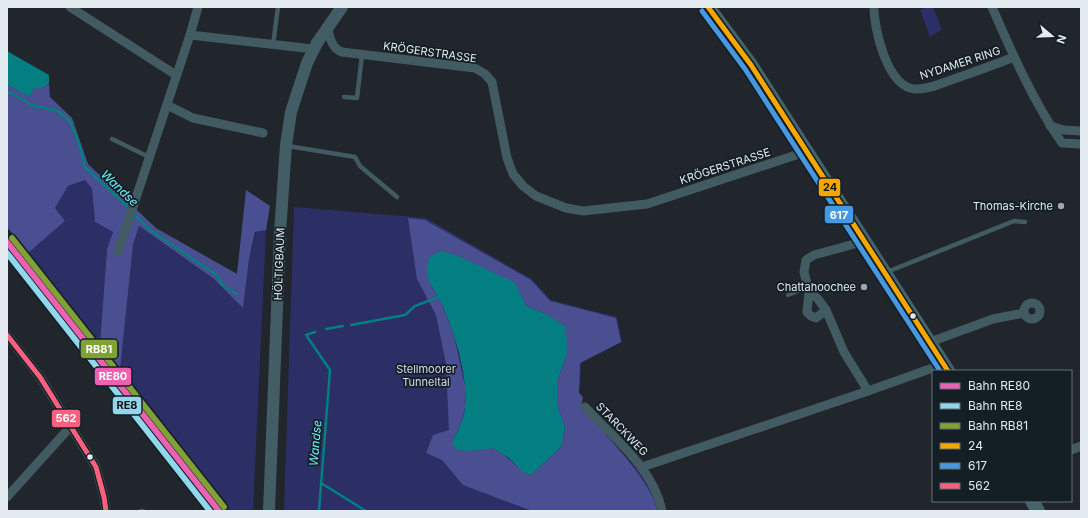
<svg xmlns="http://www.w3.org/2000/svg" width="1088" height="518" font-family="Inter,sans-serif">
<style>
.green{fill:#2c2e66}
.forest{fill:#4a4f91;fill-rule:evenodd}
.water{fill:#037e81}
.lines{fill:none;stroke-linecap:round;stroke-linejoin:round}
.stream{stroke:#037e81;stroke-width:2.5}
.lane{stroke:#425a61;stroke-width:4.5}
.street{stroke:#425a61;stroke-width:9}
.secondary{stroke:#425d65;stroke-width:12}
.primary{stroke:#43646c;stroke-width:14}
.bus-1-casing{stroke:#131e25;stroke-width:8}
.bus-2-casing{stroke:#131e25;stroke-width:8}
.bus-3-casing{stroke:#131e25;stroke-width:8}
.bus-1{stroke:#f7a600;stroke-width:5}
.bus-2{stroke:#4699e1;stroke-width:5}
.bus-3{stroke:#f8607d;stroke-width:5}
.rail-1-casing{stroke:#131e25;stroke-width:9}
.rail-2-casing{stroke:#131e25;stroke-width:9}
.rail-3-casing{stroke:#131e25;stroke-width:9}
.rail-1{stroke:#ed61b2;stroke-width:6}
.rail-2{stroke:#90d7ec;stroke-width:6}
.rail-3{stroke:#80a135;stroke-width:6}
.poi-dot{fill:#9fa5ab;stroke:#131e25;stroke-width:1.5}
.bus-dot{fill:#e3eaf0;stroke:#131e25;stroke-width:1.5}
.labels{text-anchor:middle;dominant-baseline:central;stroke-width:3.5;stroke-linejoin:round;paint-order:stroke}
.street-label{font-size:11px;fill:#e3eaf0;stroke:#131e25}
.poi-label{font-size:11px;fill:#e3eaf0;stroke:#131e25;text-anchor:end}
.park-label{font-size:11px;fill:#d7dbf1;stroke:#131e25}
.water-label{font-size:12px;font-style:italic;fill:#6af5fa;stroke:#131e25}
.line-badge{stroke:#131e25;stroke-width:1.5}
.badge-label{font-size:11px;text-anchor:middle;font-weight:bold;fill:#fff}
.pale-badge-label{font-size:11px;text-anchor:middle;font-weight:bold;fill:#111}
</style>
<rect width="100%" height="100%" fill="#20262b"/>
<!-- green -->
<g class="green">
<polygon points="926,7 933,7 942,30 930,37 920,10"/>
<polygon points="85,180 92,189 95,222 113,232 107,249 100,344 28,253 65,221 55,208 68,186"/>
<polygon points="294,207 426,218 532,279 551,300 617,317 622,342 581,363 580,385 569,406 590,417 639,471 654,493 659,511 284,511"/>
<polygon points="139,226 214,279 243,307 249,259 256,232 266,230 253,511 228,511 120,370 133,245"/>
</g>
<!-- forest -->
<g class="forest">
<polygon points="49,83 50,97 72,118 88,164 156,228 237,274 246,190 270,206 266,230 255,232 249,259 243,308 214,279 139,226 133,245 120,370 100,344 107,249 113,232 95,222 92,189 85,180 68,186 55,208 65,221 28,253 7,227 7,84 30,96 34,88 43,88"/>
<path d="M 408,218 L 425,220 L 531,280 L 550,301 L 616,318 L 621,342 L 580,363 L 579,393 L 583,397 L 581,407 C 601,430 654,483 657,511 L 532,511 L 463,485 L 442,460 L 426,453 L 433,435 L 449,430 L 446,364 L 436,315 L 417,279 ZM 514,283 L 526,306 L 546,314 L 567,353 L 557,382 L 557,405 L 565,428 L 561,447 L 531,475 C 517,469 508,456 495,449 C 487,445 462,443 452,442 L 461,424 L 465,408 L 465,386 L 454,336 L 441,301 L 431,286 Z"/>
</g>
<!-- water -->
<g class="water">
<polygon points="7,51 49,75 49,83 43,88 34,88 30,97 7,84"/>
<path d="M 440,251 L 452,254 L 465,259 L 515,283 L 526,306 L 546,314 L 566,327 L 567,353 L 557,382 L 557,405 L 565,428 L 561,447 L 531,475 L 523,472 L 509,458 L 493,448 L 470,451 L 455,449 L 452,442 C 458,431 464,420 465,407 C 468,373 455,337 443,306 C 438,294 429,286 427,273 C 426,268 429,262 429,258 Z"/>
</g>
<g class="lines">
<!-- stream -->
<g class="stream">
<polyline points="7,91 32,105 58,111 70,121 78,140 85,167 130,209"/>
<polyline points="133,213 150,230 218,276 222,285 237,294"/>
<polyline points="351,325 405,315 415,306 439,297"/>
<polyline points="326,329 343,326"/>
<polyline points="315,332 306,335 330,370 319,511"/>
<polyline points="321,483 366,511"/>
</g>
<!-- lane -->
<g class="lane">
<polyline points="273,45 278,7"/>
<polyline points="344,97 357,98 362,55"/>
<polyline points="112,139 149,157"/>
<polyline points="288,146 355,157 360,166 397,197"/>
<polyline points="887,272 1014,221 1025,222"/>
<polyline points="788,295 803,289 809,291"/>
<polyline points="141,511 143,511"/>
</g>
<!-- street -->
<g class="street">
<polyline points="70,7 176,75"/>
<path d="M 874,7 C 874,29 887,87 915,89 C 928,90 942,83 954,79 C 974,72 994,65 1014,57"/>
<path d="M 992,7 C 1012,53 1033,101 1062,143 L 1081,144"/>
<path d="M 327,26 C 330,37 331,48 342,52 L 475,68 L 485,74 L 492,82 L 507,158 L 513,174 L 523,186 L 536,196 L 566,208 L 583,211 L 647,204 L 808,151"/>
<polyline points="190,35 313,49"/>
<polyline points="167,105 193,118 263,133"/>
<polyline points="1050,126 1064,130 1081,131"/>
<polyline points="118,252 190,35 198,7"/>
<polyline points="809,291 807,312 811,316 816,318 826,310 818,299 809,291 804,272 806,260 814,255 865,241"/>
<circle cx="1032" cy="311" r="8"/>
<polyline points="826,310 844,352 868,391"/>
<polyline points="7,335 40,377 96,467 104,497 106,511"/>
<polyline points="930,342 993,319 1024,313"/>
<path d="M 585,407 C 613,437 654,469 662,511"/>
<polyline points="1071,450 1081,446"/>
<polyline points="642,467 868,391 944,364"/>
<polyline points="7,497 71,426"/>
</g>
<!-- secondary -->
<polyline class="secondary" points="269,511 280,233 286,145 291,112 307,63 317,43 342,7"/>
<!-- primary -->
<g class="primary">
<polyline points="708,7 751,65 948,371"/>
<polyline points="1032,501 1038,511"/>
</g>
<!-- bus-1 casing -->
<g class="bus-1-casing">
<polyline id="bus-1" points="708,7 751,65 948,371"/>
</g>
<!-- bus-2 casing -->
<g class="bus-2-casing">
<polyline id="bus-2" points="702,11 745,69 940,371"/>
</g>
<!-- bus-3 casing -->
<g class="bus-3-casing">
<polyline id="bus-3" points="7,335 40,377 96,467 104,497 106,511"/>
</g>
<!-- bus-1 -->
<use href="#bus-1" class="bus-1"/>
<!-- bus-2 -->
<use href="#bus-2" class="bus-2"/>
<!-- bus-3 -->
<use href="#bus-3" class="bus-3"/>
<!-- rail-1 casing -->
<g class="rail-1-casing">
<polyline id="rail-1" points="7,242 219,511"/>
</g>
<!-- rail-2 casing -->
<g class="rail-2-casing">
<polyline id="rail-2" points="7,253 210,511"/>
</g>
<!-- rail-3 casing -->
<g class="rail-3-casing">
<polyline id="rail-3" points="12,238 224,507"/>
</g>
<!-- rail-1 -->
<use href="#rail-1" class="rail-1"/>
<!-- rail-2 -->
<use href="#rail-2" class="rail-2"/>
<!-- rail-3 -->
<use href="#rail-3" class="rail-3"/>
</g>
<!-- markers -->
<g class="poi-dot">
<circle cx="1061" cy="206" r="4"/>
<circle cx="864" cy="287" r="4"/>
</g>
<g class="bus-dot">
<circle cx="913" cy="316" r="3.5"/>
<circle cx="90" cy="457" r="3.5"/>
</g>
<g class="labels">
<!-- street labels -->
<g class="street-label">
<text transform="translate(430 52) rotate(8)">KRÖGERSTRASSE</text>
<text transform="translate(960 63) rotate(-18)">NYDAMER RING</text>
<text transform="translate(725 166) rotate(-18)">KRÖGERSTRASSE</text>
<text transform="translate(279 264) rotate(-88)">HÖLTIGBAUM</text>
<text transform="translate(622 429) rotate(46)">STARCKWEG</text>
</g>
<!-- poi labels -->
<g class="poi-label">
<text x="1053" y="206">Thomas-Kirche</text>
<text x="856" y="287">Chattahoochee</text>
</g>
<!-- park labels -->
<g class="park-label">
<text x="426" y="369">Stellmoorer<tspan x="426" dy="13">Tunneltal</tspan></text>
</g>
<!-- water labels -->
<g class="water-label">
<text transform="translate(120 188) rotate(44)">Wandse</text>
<text transform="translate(315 443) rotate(-85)">Wandse</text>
</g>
</g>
<g class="line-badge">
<rect x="818" y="178" width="23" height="19" rx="4" fill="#f7a600"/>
<rect x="824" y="205" width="30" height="19" rx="4" fill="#4699e1"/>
<rect x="80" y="339" width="38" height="20" rx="4" fill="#80a135"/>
<rect x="94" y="367" width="38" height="19" rx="4" fill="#ed61b2"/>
<rect x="112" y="396" width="30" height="19" rx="4" fill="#90d7ec"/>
<rect x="51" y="409" width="30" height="19" rx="4" fill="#f8607d"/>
</g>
<g class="badge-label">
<text x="839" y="219">617</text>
<text x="99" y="353">RB81</text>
<text x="113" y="380">RE80</text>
<text x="66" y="422">562</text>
</g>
<g class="pale-badge-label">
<text x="830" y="191">24</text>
<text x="127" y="409">RE8</text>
</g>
<!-- border -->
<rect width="1088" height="518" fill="none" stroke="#e3eaf0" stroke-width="16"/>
<!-- legend -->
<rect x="932" y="370" width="140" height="132" fill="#131e25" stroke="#667076"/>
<rect x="940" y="383" width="20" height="6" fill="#ed61b2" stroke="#667076"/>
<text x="968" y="390" font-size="12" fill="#e3eaf0">Bahn RE80</text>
<rect x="940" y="403" width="20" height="6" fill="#90d7ec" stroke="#667076"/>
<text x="968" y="410" font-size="12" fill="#e3eaf0">Bahn RE8</text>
<rect x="940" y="423" width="20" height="6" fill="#80a135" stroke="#667076"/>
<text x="968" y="430" font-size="12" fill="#e3eaf0">Bahn RB81</text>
<rect x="940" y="443" width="20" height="6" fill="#f7a600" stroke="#667076"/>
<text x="968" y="450" font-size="12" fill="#e3eaf0">24</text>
<rect x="940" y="463" width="20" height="6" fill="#4699e1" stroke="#667076"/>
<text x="968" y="470" font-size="12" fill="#e3eaf0">617</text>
<rect x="940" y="483" width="20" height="6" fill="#f8607d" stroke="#667076"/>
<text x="968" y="490" font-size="12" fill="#e3eaf0">562</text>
<!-- north arrow -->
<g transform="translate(1052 36) rotate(109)" stroke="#131e25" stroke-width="3" paint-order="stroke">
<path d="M0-3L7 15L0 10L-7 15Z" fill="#e3eaf0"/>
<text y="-6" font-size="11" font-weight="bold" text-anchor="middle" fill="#e3eaf0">N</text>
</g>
</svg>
